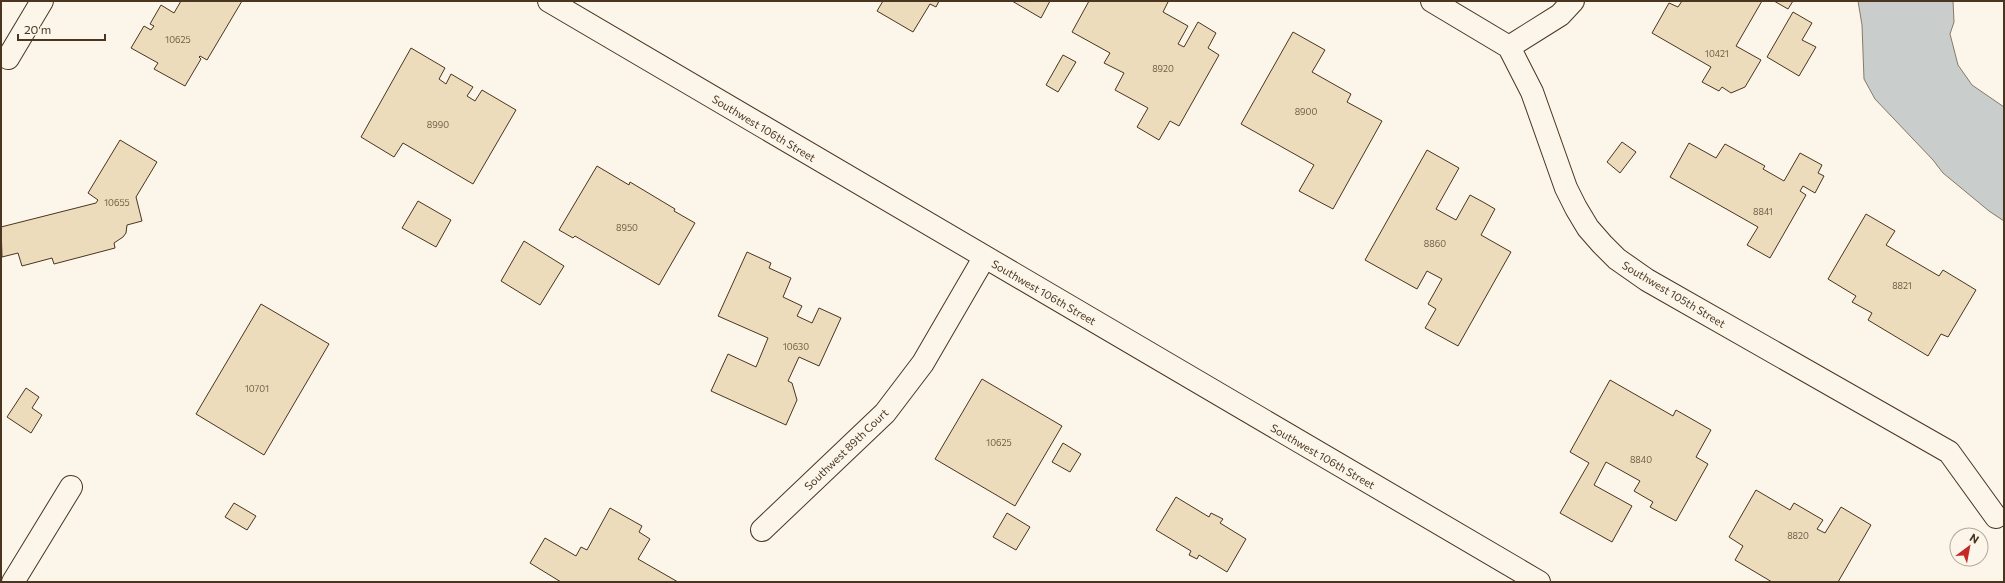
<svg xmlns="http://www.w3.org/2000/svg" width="2005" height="583" font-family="Commissioner,sans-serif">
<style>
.water{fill:#c9cecd;stroke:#887966}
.building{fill:#ecdcbc;stroke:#4a3520}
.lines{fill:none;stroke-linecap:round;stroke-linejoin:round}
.minor-casing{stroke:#4a3520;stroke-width:24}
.minor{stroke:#fbf6e9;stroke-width:22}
.labels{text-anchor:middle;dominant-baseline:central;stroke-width:3;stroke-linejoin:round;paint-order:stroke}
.number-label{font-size:9px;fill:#725f47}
.street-label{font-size:11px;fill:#4a3520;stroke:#fbf6e9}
</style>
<rect width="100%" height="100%" fill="#fbf6e9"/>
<!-- water -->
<polygon class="water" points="1858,1 1953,1 1954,22 1950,34 1958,65 1972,85 2004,107 2004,221 1989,211 1943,173 1933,160 1875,99 1864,79 1862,25"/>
<!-- building -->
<g class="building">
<polygon points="181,1 242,1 207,60 200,56 199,57 201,59 185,86 154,69 158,63 131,48 144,26 151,30 154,26 150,24 161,5 174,13"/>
<polygon points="883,1 939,1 936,7 930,4 913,32 877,11"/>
<polygon points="1012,1 1050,1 1041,18"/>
<polygon points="1089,1 1166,1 1168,2 1163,12 1188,26 1178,44 1184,47 1198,22 1216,33 1208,48 1219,55 1179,126 1170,121 1159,140 1137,127 1148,108 1115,90 1124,73 1104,63 1110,53 1072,32"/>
<polygon points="1682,1 1762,1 1736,46 1761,60 1745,87 1731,93 1722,87 1719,91 1702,82 1711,67 1652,33 1669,3 1678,7"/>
<polygon points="1774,1 1793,1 1788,9"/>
<polygon points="1793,12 1812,23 1802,40 1816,47 1799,76 1767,57"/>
<polygon points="1293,32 1325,50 1312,72 1351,94 1347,102 1382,121 1333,209 1299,191 1314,165 1241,124"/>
<polygon points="411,48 445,68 439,79 446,84 451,74 473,87 467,96 475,101 482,90 516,110 473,184 403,143 394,157 361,137"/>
<polygon points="1063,55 1076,62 1058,92 1046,85"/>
<polygon points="120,140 157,162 136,197 142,221 127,225 126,233 123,237 114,243 115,248 54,264 52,258 22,266 18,253 2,257 1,227 96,203 98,200 88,193"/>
<polygon points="1622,142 1636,152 1620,173 1607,162"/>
<polygon points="1689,143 1716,158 1725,144 1765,166 1763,169 1784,181 1800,153 1822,165 1818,173 1824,176 1815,193 1803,186 1800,191 1806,195 1770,258 1747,245 1758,227 1670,177"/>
<polygon points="1427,150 1459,168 1436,209 1456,220 1470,195 1483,202 1495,209 1481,235 1511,252 1458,346 1425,328 1436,309 1428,304 1442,279 1427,271 1417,289 1365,260"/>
<polygon points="597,166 629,185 630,182 675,209 674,211 695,223 659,285 575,236 573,238 559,230"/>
<polygon points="418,201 451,220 436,247 402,228"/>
<polygon points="1866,214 1895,231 1886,245 1939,276 1943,270 1976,290 1948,337 1941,334 1928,356 1868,320 1872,313 1852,302 1856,296 1828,279"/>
<polygon points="524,241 564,266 540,305 501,281"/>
<polygon points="747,252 771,263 769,268 791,278 783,297 802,306 797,316 812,323 819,308 841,318 819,366 799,357 788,381 792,383 797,400 786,425 711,391 728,354 756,367 768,338 718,316"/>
<polygon points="261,304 329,344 264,455 196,414"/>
<polygon points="982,379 1062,426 1015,506 935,459"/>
<polygon points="1610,380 1673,416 1676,410 1711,430 1696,457 1708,464 1676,521 1650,507 1653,502 1634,491 1640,481 1606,462 1594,485 1632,506 1612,542 1560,513 1589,463 1570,452"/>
<polygon points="26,388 39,397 32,408 42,415 31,433 7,417"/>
<polygon points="1063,443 1081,454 1070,472 1052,462"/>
<polygon points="1756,490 1790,510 1794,503 1823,520 1817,529 1825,533 1841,507 1871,525 1838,582 1772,582 1735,560 1743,546 1729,537"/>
<polygon points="1176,497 1209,517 1211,513 1223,519 1220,523 1246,539 1227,572 1199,555 1197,559 1189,555 1191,551 1156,530"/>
<polygon points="234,503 256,516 247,530 225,517"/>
<polygon points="610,508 642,526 639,532 650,539 638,559 678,582 561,582 530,563 545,538 576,556 581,547 587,550"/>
<polygon points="1007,513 1030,527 1016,550 993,537"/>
</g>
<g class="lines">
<!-- minor casing -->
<g class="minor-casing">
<g id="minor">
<polyline points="549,1 1539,582"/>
<polyline points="1432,1 1509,47 1532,92 1566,188 1576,208 1588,228 1602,244 1617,259 1647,280 1949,452 1996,517"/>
<polyline points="1509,47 1560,15 1573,1"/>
<polyline points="8,58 42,1"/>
<polyline points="762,530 885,413 923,363 984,258"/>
<polyline points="13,582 71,487"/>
</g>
</g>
<!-- minor -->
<use href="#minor" class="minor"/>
</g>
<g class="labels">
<!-- number labels -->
<g class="number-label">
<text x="178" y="39">10625</text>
<text x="1717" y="53">10421</text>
<text x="1163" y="68">8920</text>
<text x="1306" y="111">8900</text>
<text x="438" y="124">8990</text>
<text x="117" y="202">10655</text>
<text x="1763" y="211">8841</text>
<text x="627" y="227">8950</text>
<text x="1435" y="243">8860</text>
<text x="1902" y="285">8821</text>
<text x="796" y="346">10630</text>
<text x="257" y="388">10701</text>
<text x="999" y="442">10625</text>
<text x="1641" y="459">8840</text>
<text x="1798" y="535">8820</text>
</g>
<!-- street labels -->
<g class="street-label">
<text transform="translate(764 128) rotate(31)">Southwest 106th Street</text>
<text transform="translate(1044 292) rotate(30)">Southwest 106th Street</text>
<text transform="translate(1674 294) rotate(31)">Southwest 105th Street</text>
<text transform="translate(846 449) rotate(-44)">Southwest 89th Court</text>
<text transform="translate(1323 456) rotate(30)">Southwest 106th Street</text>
</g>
</g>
<!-- border -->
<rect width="2005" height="583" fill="none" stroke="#4a3520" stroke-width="4"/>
<!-- north arrow -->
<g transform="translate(1969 547) rotate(32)"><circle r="19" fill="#fbf6e9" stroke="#b4a999"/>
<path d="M0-3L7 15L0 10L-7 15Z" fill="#c62828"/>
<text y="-6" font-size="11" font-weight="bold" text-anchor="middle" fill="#4a3520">N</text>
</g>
<!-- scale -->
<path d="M18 34v6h87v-6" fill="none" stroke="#4a3520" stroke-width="2"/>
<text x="24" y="34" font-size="12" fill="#4a3520" stroke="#fbf6e9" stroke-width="3" paint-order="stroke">20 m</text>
</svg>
